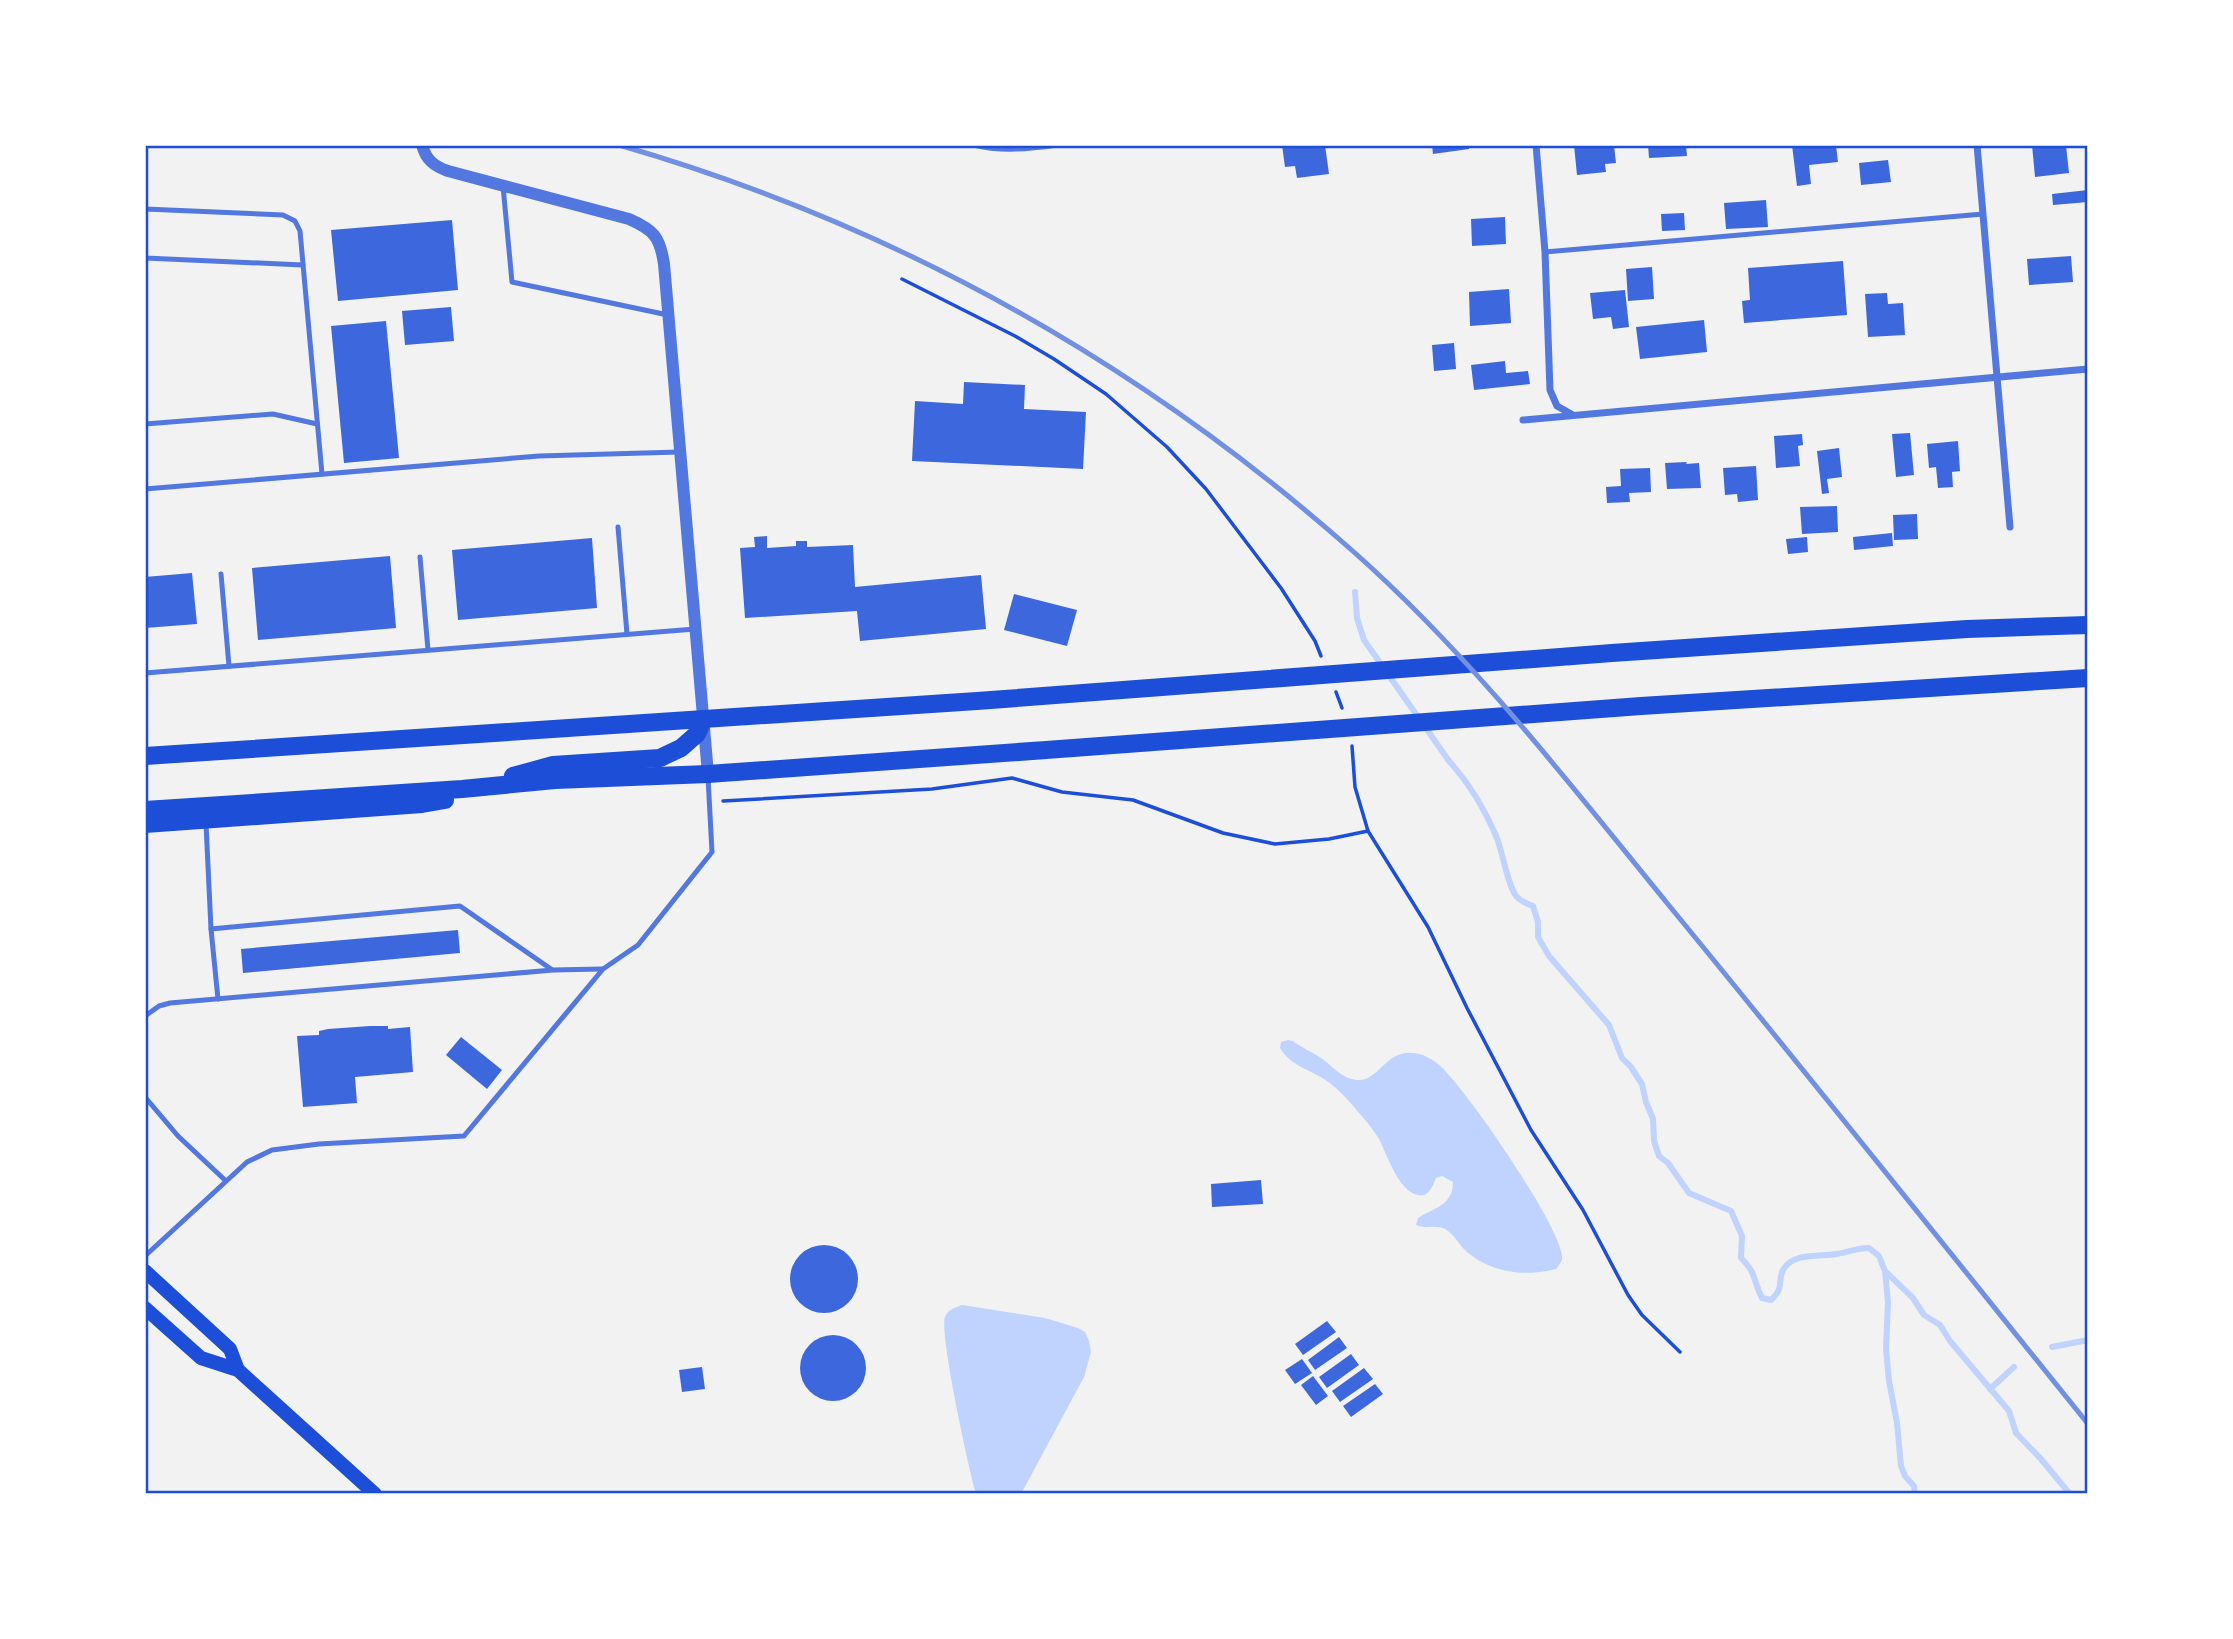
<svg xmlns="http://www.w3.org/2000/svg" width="2233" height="1639" font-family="'Fira Sans Condensed',sans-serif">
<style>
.water{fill:#bfd3fe}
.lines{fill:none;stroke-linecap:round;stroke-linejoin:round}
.stream{stroke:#bfd3fe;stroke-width:6}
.building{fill:#3d67dc}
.path{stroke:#1d4ed8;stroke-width:3.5}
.service{stroke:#5277de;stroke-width:5}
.minor{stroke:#5277de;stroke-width:7}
.tertiary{stroke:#5277de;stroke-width:12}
.secondary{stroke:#1d4ed8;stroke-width:14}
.primary{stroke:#1d4ed8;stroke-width:18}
.rail{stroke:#7290e2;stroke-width:5}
.neatline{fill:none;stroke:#1d4ed8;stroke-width:2.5}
</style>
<rect width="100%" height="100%" fill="#f2f2f2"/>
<!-- water -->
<g class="water">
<path d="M 1288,1040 L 1293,1041 C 1302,1048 1312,1052 1321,1058 C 1333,1066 1340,1078 1357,1080 C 1381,1082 1386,1043 1423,1055 C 1427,1057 1433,1060 1437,1063 C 1461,1081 1567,1234 1562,1260 C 1561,1262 1557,1268 1556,1269 C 1525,1277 1492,1273 1467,1252 C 1460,1246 1455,1236 1448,1231 C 1438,1223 1427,1230 1416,1225 L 1418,1218 C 1433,1208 1453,1206 1453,1182 L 1442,1176 L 1436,1178 C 1433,1185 1429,1198 1418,1195 C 1398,1191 1387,1154 1379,1139 C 1375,1133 1371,1127 1366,1121 C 1353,1106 1341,1090 1324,1079 C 1308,1069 1290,1065 1280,1048 L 1281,1042 Z"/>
<path d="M 962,1305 L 1045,1318 L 1078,1328 L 1085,1332 L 1089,1341 L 1091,1352 L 1084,1377 L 1021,1494 L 976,1494 C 969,1470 939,1333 945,1317 C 948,1309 955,1308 962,1305 Z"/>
</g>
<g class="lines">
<!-- stream -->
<g class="stream">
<path d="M 1355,592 L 1357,618 L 1364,640 L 1449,761 C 1468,782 1485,810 1496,836 C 1503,851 1508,890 1518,898 C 1522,902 1528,904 1533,906 L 1538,922 L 1538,937 L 1549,956 L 1609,1025 L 1622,1058 L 1631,1067 L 1642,1084 L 1646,1102 L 1653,1119 L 1654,1141 L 1659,1156 L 1668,1163 L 1689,1193 L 1731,1211 L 1742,1236 L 1741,1258 C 1758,1275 1752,1279 1762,1298 L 1771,1300 C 1785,1287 1777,1282 1783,1270 C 1793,1252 1820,1257 1836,1254 C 1848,1252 1857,1248 1869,1248 L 1879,1256 L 1885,1271 L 1913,1298 L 1924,1315 L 1940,1325 L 1950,1341 L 2009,1411 L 2016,1433 L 2040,1458 L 2070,1494"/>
<polyline points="1885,1271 1888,1302 1886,1349 1889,1381 1897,1423 1901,1466 1905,1476 1914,1486 1915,1494"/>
<polyline points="2052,1347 2088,1340"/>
<polyline points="1990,1389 2014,1367"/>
</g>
</g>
<!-- building -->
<g class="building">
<polygon points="1282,145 1325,145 1329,174 1297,178 1295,166 1285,167"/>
<polygon points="1432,145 1469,145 1469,149 1433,154"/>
<polygon points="1574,145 1614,145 1616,163 1605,164 1606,172 1577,175"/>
<polygon points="1648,145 1686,145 1687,156 1649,158"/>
<polygon points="1792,145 1836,145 1838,162 1809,165 1811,184 1797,186"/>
<polygon points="2032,145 2066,145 2069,173 2035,177"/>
<polygon points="1888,160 1891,182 1861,185 1859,163"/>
<polygon points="2088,190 2088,202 2053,205 2052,194"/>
<polygon points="1766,200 1768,227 1726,229 1724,203"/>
<polygon points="1684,213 1685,230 1662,231 1661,214"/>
<polygon points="1505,217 1506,244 1472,246 1471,219"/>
<polygon points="452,220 458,290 338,301 331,230"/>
<polygon points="2071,256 2073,282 2029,285 2027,259"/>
<polygon points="1843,261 1847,315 1744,323 1742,301 1750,300 1748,268"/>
<polygon points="1652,267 1654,299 1628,301 1626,269"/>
<polygon points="1509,289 1511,323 1470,326 1469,292"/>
<polygon points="1625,290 1629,327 1613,329 1611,317 1593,319 1590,293"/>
<polygon points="1887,293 1888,304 1903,303 1905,335 1868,337 1865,294"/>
<polygon points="451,307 454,341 405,345 402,311"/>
<polygon points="1704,320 1707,352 1640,359 1636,327"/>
<polygon points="386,321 399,458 344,463 331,326"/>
<polygon points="1454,343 1456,369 1434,371 1432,345"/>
<polygon points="1505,361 1506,373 1528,371 1530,384 1474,390 1471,365"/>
<polygon points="964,382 1025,385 1024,409 1086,412 1083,469 912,461 915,401 963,404"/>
<polygon points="1910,433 1914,475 1896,477 1892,434"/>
<polygon points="1802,434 1803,445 1798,446 1800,466 1776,468 1774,436"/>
<polygon points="1958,441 1960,471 1952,472 1953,487 1938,488 1936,467 1929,468 1927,444"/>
<polygon points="1839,448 1842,477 1827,479 1829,493 1822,494 1817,451"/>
<polygon points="1687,462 1686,464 1699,463 1701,488 1667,489 1665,463"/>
<polygon points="1756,466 1758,500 1738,502 1737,494 1725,495 1723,468"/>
<polygon points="1650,468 1651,492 1629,493 1630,502 1607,503 1606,487 1621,486 1620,469"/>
<polygon points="1837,506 1838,532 1802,534 1800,507"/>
<polygon points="1917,514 1918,539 1894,540 1893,515"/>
<polygon points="1892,533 1893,546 1854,550 1853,537"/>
<polygon points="767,536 767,548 796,546 796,541 807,541 807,547 853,545 855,587 981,575 986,629 860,641 857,611 745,618 740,548 755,547 754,537"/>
<polygon points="1807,537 1808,552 1788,554 1786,539"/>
<polygon points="592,538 597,608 458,620 452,550"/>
<polygon points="390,556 396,628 258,640 252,568"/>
<polygon points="192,573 197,624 145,628 145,577"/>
<polygon points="1014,594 1077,610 1067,646 1004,630"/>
<polygon points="458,930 460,953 243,973 241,949"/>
<polygon points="370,1026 388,1026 388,1029 410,1027 413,1072 355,1077 357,1103 303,1107 297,1036 319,1035 319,1031 328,1029"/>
<polygon points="461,1037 502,1070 487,1089 446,1055"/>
<polygon points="1261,1180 1263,1204 1212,1207 1211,1184"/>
<circle cx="824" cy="1279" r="34"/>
<polygon points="1327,1321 1336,1332 1303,1355 1295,1344"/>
<circle cx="833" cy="1368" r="33"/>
<polygon points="1339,1337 1347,1348 1315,1370 1308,1360"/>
<polygon points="1351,1354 1359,1365 1327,1388 1319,1377"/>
<polygon points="1302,1359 1312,1373 1295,1384 1285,1370"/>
<polygon points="702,1367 705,1389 682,1392 679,1370"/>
<polygon points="1364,1368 1373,1379 1340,1402 1332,1391"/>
<polygon points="1313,1376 1328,1396 1316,1405 1301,1385"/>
<polygon points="1375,1384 1383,1394 1351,1417 1343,1406"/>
</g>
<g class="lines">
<!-- path -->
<g class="path">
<polyline points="902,279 1015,336 1054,359 1106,394 1167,447 1206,489 1281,588 1315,641 1321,656"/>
<polyline points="1336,692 1342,708"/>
<polyline points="1352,746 1355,787 1368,831 1428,927 1467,1008 1531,1130 1583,1210 1628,1295 1642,1315 1680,1352"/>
<polyline points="723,801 932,789 1012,778 1062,792 1133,800 1223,833 1275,844 1329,839 1368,831"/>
</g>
<!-- service -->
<g class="service">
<path d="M 973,145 C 1002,152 1029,149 1057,145"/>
<polyline points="503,186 512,282 668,315"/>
<polyline points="145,209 283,215 295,221 300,231 322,474"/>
<polyline points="1545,252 1983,214"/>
<polyline points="145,258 303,265"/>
<polyline points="145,424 273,414 317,424"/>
<polyline points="145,489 539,456 679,452"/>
<polyline points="618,527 627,634"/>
<polyline points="420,557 428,650"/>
<polyline points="221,574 229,666"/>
<polyline points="145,673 695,629"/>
<polyline points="206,824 211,929 218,999"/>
<polyline points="211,929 460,906 551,969"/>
<polyline points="145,1016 159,1006 170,1003 553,970 602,969"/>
<polyline points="145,1097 178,1136 226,1181"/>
<polyline points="145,1256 247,1162 272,1150 319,1144 464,1136 603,969 638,945 712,852 708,777"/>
</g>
<!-- minor -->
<g class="minor">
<polyline points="1536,145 1545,252 1550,390 1557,406 1573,415"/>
<polyline points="1977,145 2010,527"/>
<polyline points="1523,420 2088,369"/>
</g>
<!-- tertiary -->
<path class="tertiary" d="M 422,145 C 426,160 434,166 448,171 L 629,219 C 654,230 660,237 664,264 L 708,774"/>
<!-- secondary -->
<g class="secondary">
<polyline points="145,1271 230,1349 238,1370"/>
<polyline points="145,1308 201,1358 238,1370 375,1494"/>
</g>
<!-- primary -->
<g class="primary">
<polyline points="145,756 977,701 1612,653 1967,629 2088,625"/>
<polyline points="513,776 553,765 660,758 681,748 697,734 704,719"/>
<polyline points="145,810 462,789 555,780 708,774 1046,750 1641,706 2088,678"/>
<polyline points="145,824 422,804 445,800"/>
</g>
<!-- rail -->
<path class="rail" d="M 619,145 C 896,225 1140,362 1355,553 C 1472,657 1569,783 1667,903 C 1809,1076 1948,1250 2088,1424"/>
</g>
<!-- border -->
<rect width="2233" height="1639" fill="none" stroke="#ffffff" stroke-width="294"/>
<rect x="147" y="147" width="1939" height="1345" class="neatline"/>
</svg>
